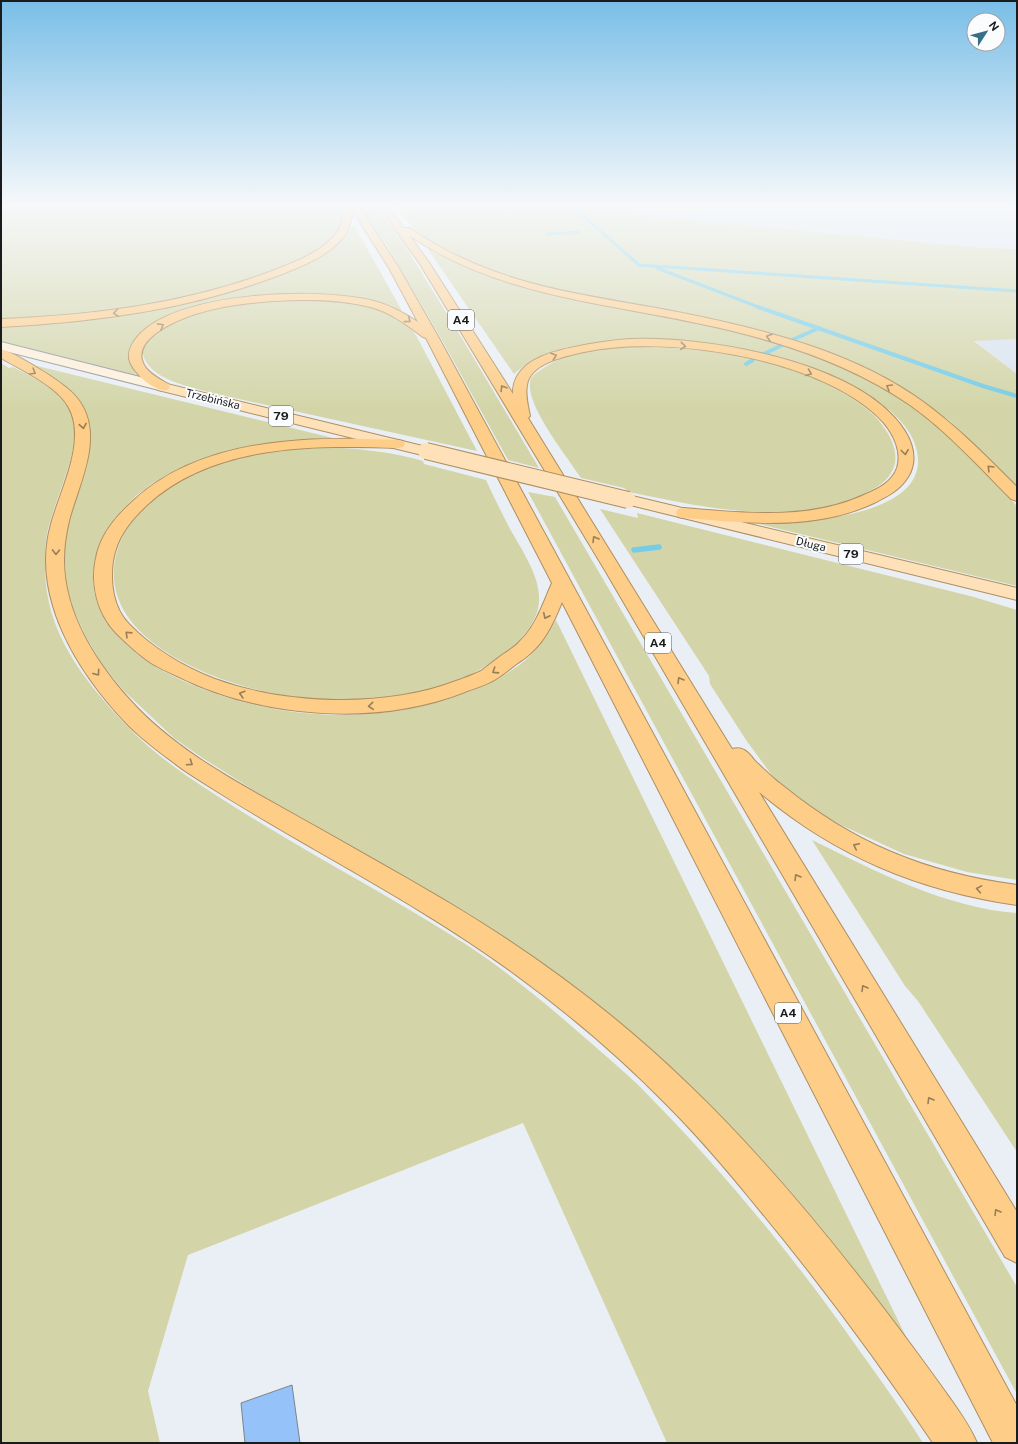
<svg xmlns="http://www.w3.org/2000/svg" width="1018" height="1444" font-family="'Public Sans',sans-serif">
<style>
.built{fill:#d9e3ef}
.green{fill:#d3d5a8}
.lines{fill:none;stroke-linecap:round;stroke-linejoin:round}
.stream-far2{stroke:#74cce6;stroke-width:3}
.stream-far1{stroke:#74cce6;stroke-width:4}
.stream{stroke:#74cce6;stroke-width:5.5}
.building{fill:#95c2f9;stroke:#7e8388}
.secondary-casing{stroke:#8f9499;stroke-width:2}
.primary-casing{stroke:#ae8f63;stroke-width:2}
.highway-casing{stroke:#ae8f63;stroke-width:2}
.secondary{fill:#fff0db;fill-rule:evenodd}
.primary{fill:#fee1b8;fill-rule:evenodd}
.highway{fill:#fecd88;fill-rule:evenodd}
.primary-bridge-casing{stroke:#ae8f63;stroke-width:18;stroke-linecap:butt}
.primary-bridge{stroke:#fee1b8;stroke-width:16}
.oneway{stroke:#977d58}
.labels{text-anchor:middle;dominant-baseline:central;stroke-width:4;stroke-linejoin:round;paint-order:stroke}
.far-street-label{font-size:11px;fill:#1a1b1d;stroke:#fafcfe}
.shield{fill:#fafcfe;stroke:#5d5e60;stroke-width:1}
.shield-label{font-size:12px;font-weight:bold;fill:#1a1b1d}
</style>
<rect width="100%" height="100%" fill="#eaeff5"/>
<!-- built -->
<g class="built">
<polygon points="592,206 1001,206 1017,208 1017,249 972,247 600,212"/>
<polygon points="1017,339 1017,374 974,340"/>
</g>
<!-- green -->
<g class="green">
<path d="M 1,206 L 340,206 C 364,275 120,310 77,316 C 52,319 26,319 1,320 Z"/>
<polygon points="359,206 376,206 402,241 463,340 539,468 508,460 442,340 388,247"/>
<polygon points="395,206 592,206 600,212 972,247 1017,249 1017,339 974,341 1017,374 1017,486 950,421 925,403 899,387 827,353 541,285 487,269 443,249 426,238 411,226"/>
<path d="M 354,225 L 402,311 L 385,305 L 323,295 L 210,305 L 140,335 C 126,350 127,357 136,375 L 1,342 L 1,325 L 127,314 L 266,279 L 339,242 Z"/>
<path d="M 427,248 L 452,261 L 474,270 L 514,284 L 708,324 L 790,346 L 831,363 L 876,384 L 914,408 L 949,437 L 1017,506 L 1017,586 L 755,523 C 795,523 921,519 918,459 C 917,437 901,419 884,406 C 853,382 818,372 781,361 C 769,358 756,353 743,351 C 720,348 695,348 672,346 C 617,342 558,335 514,374 Z"/>
<path d="M 297,299 C 328,300 384,301 408,324 C 411,328 414,333 417,337 L 477,451 L 221,395 C 201,390 165,383 151,368 C 146,363 144,358 142,352 C 161,307 254,302 297,299 Z"/>
<path d="M 624,347 C 700,346 784,356 850,397 C 864,406 876,415 885,429 C 892,439 897,451 895,463 C 891,480 878,487 864,494 C 794,528 701,507 629,492 L 624,488 L 581,478 C 568,458 526,406 530,382 C 531,376 537,372 542,369 C 567,352 595,349 624,347 Z"/>
<path d="M 1,363 L 9,368 L 13,367 C 30,376 51,385 63,400 C 85,426 71,458 62,486 C 57,500 52,514 48,529 C 45,541 45,554 45,567 C 45,632 83,679 125,724 C 156,757 195,782 233,806 C 309,854 390,896 467,945 C 511,974 551,1008 591,1043 C 610,1060 630,1076 647,1094 C 716,1164 779,1239 837,1319 C 866,1360 896,1400 923,1443 L 667,1443 L 523,1123 L 188,1255 L 148,1391 L 160,1443 L 1,1443 Z"/>
<path d="M 29,364 L 333,438 C 311,440 287,441 265,444 C 199,453 118,485 97,554 C 85,591 101,621 128,646 C 145,663 168,674 190,684 C 282,723 397,728 488,683 C 503,676 519,667 531,655 C 541,645 549,632 556,620 L 914,1353 L 734,1135 L 372,859 L 277,805 L 201,757 L 174,738 L 124,691 L 102,664 L 86,637 L 73,609 L 66,583 L 64,541 L 67,522 L 89,448 L 90,432 L 88,418 L 84,407 L 79,399 L 71,391 Z"/>
<path d="M 344,445 L 343,448 C 370,450 397,453 423,461 L 424,464 L 486,480 C 493,496 501,511 509,527 C 521,549 540,575 539,600 C 539,620 522,640 507,651 C 472,680 425,695 380,699 C 345,701 307,700 272,693 C 197,678 73,625 127,528 C 135,514 147,504 159,495 C 212,454 280,449 344,445 Z"/>
<polygon points="528,492 555,497 1017,1287 1017,1394"/>
<polygon points="600,509 638,518 637,513 974,597 1017,610 1017,880 967,872 904,854 843,826 810,808 776,781 746,740 710,684 709,676"/>
<path d="M 812,840 C 875,871 946,908 1017,913 L 1017,1152 L 918,1001 L 905,986 Z"/>
</g>
<g class="lines">
<!-- stream-far2 -->
<g class="stream-far2">
<polyline points="572,206 639,265 1017,291"/>
<polyline points="548,234 579,232"/>
<polyline points="657,268 761,308"/>
</g>
<!-- stream-far1 -->
<g class="stream-far1">
<polyline points="758,307 983,386 1017,396"/>
<polyline points="792,340 819,328"/>
<polyline points="762,355 782,345"/>
<polyline points="746,364 753,360"/>
</g>
<!-- stream -->
<polyline class="stream" points="634,550 659,547"/>
</g>
<!-- building -->
<polygon class="building" points="292,1385 300,1443 245,1443 241,1403"/>
<g class="lines">
<!-- secondary casing -->
<g class="secondary-casing">
<polygon id="secondary" points="1,342 168,384 170,387 168,390 163,391 1,350"/>
</g>
<!-- primary casing -->
<g class="primary-casing">
<g id="primary">
<polygon points="163,383 431,448 434,451 431,454 426,456 158,390 156,387 158,384"/>
<polygon points="628,495 1017,588 1017,600 622,503 620,500 622,497"/>
</g>
</g>
<!-- highway casing -->
<g class="highway-casing">
<g id="highway">
<path d="M 344,206 L 359,206 L 399,268 L 440,340 L 1017,1406 L 1017,1443 L 993,1443 L 562,602 C 555,619 547,638 533,651 C 528,656 521,661 515,665 C 509,670 502,675 496,679 C 487,685 475,688 465,692 C 377,727 261,718 177,676 C 168,672 159,668 151,663 C 139,655 126,643 116,633 C 97,613 90,584 96,558 C 100,535 116,516 134,500 C 203,437 310,436 398,440 L 403,441 L 405,444 L 403,447 L 398,448 C 314,445 213,444 147,505 C 130,521 117,537 113,561 C 110,582 113,608 129,624 C 152,648 184,667 215,679 C 286,705 385,708 456,681 C 464,678 473,675 481,671 C 488,666 495,660 502,655 C 508,651 515,647 520,641 C 536,626 543,603 552,583 L 426,338 L 423,337 C 407,325 390,312 370,307 C 339,299 305,299 274,301 C 234,304 188,310 155,334 C 145,342 137,352 144,365 C 149,374 160,379 168,384 L 170,387 L 168,390 C 154,393 131,371 129,358 C 128,349 133,342 138,336 C 177,291 320,287 374,301 C 390,305 404,313 418,322 L 389,268 L 353,211 C 351,221 349,231 342,239 C 325,258 300,267 277,276 C 188,310 95,322 1,327 L 1,319 C 94,315 185,304 272,271 C 294,262 322,253 337,232 C 342,225 343,215 344,206 Z"/>
<path d="M 379,206 L 388,206 L 404,228 L 410,228 C 426,239 442,249 460,257 C 536,294 621,299 702,317 C 777,333 858,355 922,401 C 957,426 987,457 1017,487 L 1017,501 L 1011,499 C 979,467 948,432 910,405 C 849,363 774,339 701,324 C 600,302 499,296 410,236 L 430,264 L 513,394 C 512,362 549,352 574,347 C 593,343 612,340 631,339 C 706,336 842,360 894,417 C 909,433 921,456 908,477 C 900,490 888,496 874,503 C 815,531 747,523 684,518 L 678,517 L 676,513 L 678,509 L 684,508 C 745,513 809,521 866,494 C 878,489 892,482 897,468 C 902,452 894,435 884,423 C 825,358 666,334 584,352 C 566,356 530,363 527,385 C 525,395 528,406 530,416 L 528,418 L 732,749 C 736,748 741,748 744,750 C 748,752 752,757 755,761 C 764,769 772,778 782,785 C 853,843 926,873 1017,885 L 1017,905 C 919,891 835,856 759,792 L 1017,1212 L 1017,1263 L 1005,1257 L 606,572 L 420,264 Z"/>
<path d="M 1,349 C 18,355 34,366 49,375 C 62,384 76,393 83,407 C 102,442 78,486 69,521 C 66,534 64,546 64,560 C 64,612 95,661 129,699 C 173,748 231,779 288,811 C 343,842 397,872 451,904 C 536,955 617,1015 688,1084 C 761,1154 827,1234 888,1314 C 907,1339 926,1365 944,1390 C 956,1407 969,1424 977,1443 L 933,1443 C 880,1364 823,1287 762,1213 C 732,1176 701,1139 667,1105 C 620,1057 567,1012 512,972 C 408,896 291,841 185,771 C 165,756 145,742 128,725 C 79,674 30,598 51,524 C 60,490 87,442 69,408 C 58,386 21,370 1,358 Z"/>
</g>
</g>
<!-- secondary -->
<use href="#secondary" class="secondary"/>
<!-- primary -->
<use href="#primary" class="primary"/>
<!-- highway -->
<use href="#highway" class="highway"/>
<!-- primary-bridge casing -->
<g class="primary-bridge-casing">
<polyline id="primary-bridge" points="426,451 628,500"/>
</g>
<!-- primary-bridge -->
<use href="#primary-bridge" class="primary-bridge"/>
</g>
<!-- one-way arrows -->
<defs><path id="oneway-chevron" d="M-2-3.5L2.5 0L-2 3.5" fill="none" stroke-width="1.6" stroke-linecap="round" stroke-linejoin="round"/></defs>
<g class="oneway">
<use href="#oneway-chevron" transform="translate(116 313) rotate(172)"/>
<use href="#oneway-chevron" transform="translate(408 320) rotate(37)"/>
<use href="#oneway-chevron" transform="translate(161 326) rotate(-29)"/>
<use href="#oneway-chevron" transform="translate(769 337) rotate(-164)"/>
<use href="#oneway-chevron" transform="translate(683 346) rotate(5)"/>
<use href="#oneway-chevron" transform="translate(554 356) rotate(-19)"/>
<use href="#oneway-chevron" transform="translate(33 372) rotate(30)"/>
<use href="#oneway-chevron" transform="translate(809 373) rotate(21)"/>
<use href="#oneway-chevron" transform="translate(889 387) rotate(-150)"/>
<use href="#oneway-chevron" transform="translate(503 388) rotate(-122)"/>
<use href="#oneway-chevron" transform="translate(83 426) rotate(80)"/>
<use href="#oneway-chevron" transform="translate(905 452) rotate(83)"/>
<use href="#oneway-chevron" transform="translate(990 468) rotate(-135)"/>
<use href="#oneway-chevron" transform="translate(595 539) rotate(-121)"/>
<use href="#oneway-chevron" transform="translate(56 552) rotate(91)"/>
<use href="#oneway-chevron" transform="translate(546 616) rotate(116)"/>
<use href="#oneway-chevron" transform="translate(128 634) rotate(-136)"/>
<use href="#oneway-chevron" transform="translate(495 671) rotate(147)"/>
<use href="#oneway-chevron" transform="translate(97 673) rotate(54)"/>
<use href="#oneway-chevron" transform="translate(680 680) rotate(-121)"/>
<use href="#oneway-chevron" transform="translate(242 694) rotate(-164)"/>
<use href="#oneway-chevron" transform="translate(371 706) rotate(175)"/>
<use href="#oneway-chevron" transform="translate(190 763) rotate(34)"/>
<use href="#oneway-chevron" transform="translate(856 846) rotate(-154)"/>
<use href="#oneway-chevron" transform="translate(797 877) rotate(-121)"/>
<use href="#oneway-chevron" transform="translate(979 889) rotate(-170)"/>
<use href="#oneway-chevron" transform="translate(864 988) rotate(-121)"/>
<use href="#oneway-chevron" transform="translate(930 1100) rotate(-121)"/>
<use href="#oneway-chevron" transform="translate(997 1212) rotate(-121)"/>
</g>
<!-- sky -->
<linearGradient id="sky" x2="0" y2="1"><stop stop-color="#79bee7"/><stop offset="0.5" stop-color="#f6f8fa"/><stop offset="1" stop-color="#f6f8fa" stop-opacity="0"/></linearGradient>
<rect width="1018" height="409" fill="url(#sky)"/>
<g class="labels">
<!-- far-street labels -->
<g class="far-street-label">
<text transform="translate(213 399) rotate(14)">Trzebińska</text>
<text transform="translate(811 544) rotate(14)">Długa</text>
</g>
<!-- shield labels -->
<g class="shield">
<rect x="448" y="310" width="26" height="20" rx="3"/>
<rect x="269" y="406" width="24" height="20" rx="3"/>
<rect x="839" y="544" width="24" height="20" rx="3"/>
<rect x="645" y="633" width="26" height="20" rx="3"/>
<rect x="775" y="1003" width="26" height="20" rx="3"/>
</g>
<g class="shield-label">
<text x="461" y="320">A4</text>
<text x="281" y="416">79</text>
<text x="851" y="554">79</text>
<text x="658" y="643">A4</text>
<text x="788" y="1013">A4</text>
</g>
</g>
<!-- border -->
<rect width="1018" height="1444" fill="none" stroke="#1a1b1d" stroke-width="4"/>
<!-- north arrow -->
<g transform="translate(986 32) rotate(54)"><circle r="19" fill="#fafcfe" stroke="#a0a2a4"/>
<path d="M0-3L7 15L0 10L-7 15Z" fill="#376f89"/>
<text y="-6" font-size="11" font-weight="bold" text-anchor="middle" fill="#1a1b1d">N</text>
</g>
</svg>
